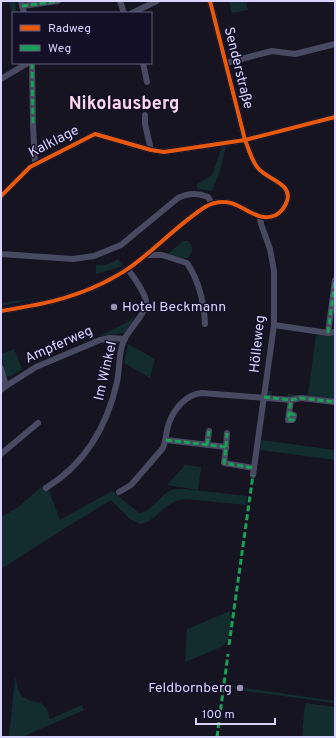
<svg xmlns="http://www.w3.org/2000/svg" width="336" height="738" font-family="Overpass,sans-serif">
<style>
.green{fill:#132c2d}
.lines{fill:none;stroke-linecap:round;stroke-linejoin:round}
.minor{stroke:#4a4962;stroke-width:6}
.quiet{stroke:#1a9f57;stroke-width:3;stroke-dasharray:6 3;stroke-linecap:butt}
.cycleway-casing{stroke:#130f26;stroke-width:6}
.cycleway{stroke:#e8590c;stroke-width:4}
.poi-dot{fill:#9591b1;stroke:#130f26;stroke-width:1.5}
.labels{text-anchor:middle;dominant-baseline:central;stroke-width:3;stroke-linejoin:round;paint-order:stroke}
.street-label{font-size:14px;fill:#d9d4ff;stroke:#130f26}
.poi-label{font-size:14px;fill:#d9d4ff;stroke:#130f26;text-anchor:start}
.district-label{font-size:18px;font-weight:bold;fill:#ffd6f0;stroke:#130f26}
</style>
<rect width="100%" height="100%" fill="#161421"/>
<!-- green -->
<g class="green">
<polygon points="9,1 19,2 15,3 17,13 13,13 13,19"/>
<polygon points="229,1 246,1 248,10 232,13"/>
<polygon points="226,146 220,171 212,191 198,189 196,185 212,175 222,147"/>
<path d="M 183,241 L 188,241 C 194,246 193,253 188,258 L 182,258 L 168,254 Z"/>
<polygon points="118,259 123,266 96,274 96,265 106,265"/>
<polygon points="38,298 1,306 1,303"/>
<polygon points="136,316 124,333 99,336 124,324"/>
<polygon points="316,335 335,336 335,401 287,398 288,394 272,392 271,396 267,394 268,391 308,396"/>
<polygon points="128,344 155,359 150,378 124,363"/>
<polygon points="14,349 22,369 11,376 6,376 1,354"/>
<polygon points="261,440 335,450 335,460 260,450"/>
<polygon points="185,465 201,467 198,490 167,485"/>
<path d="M 46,483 L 60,520 L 112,491 L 139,513 C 153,511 159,496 171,490 C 175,489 180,489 184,489 L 247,496 L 246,505 L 186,499 C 164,500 157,522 140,524 L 130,519 L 111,500 L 65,528 L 1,569 L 1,517 L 17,508 Z"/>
<path d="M 230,611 C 231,623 232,641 221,647 L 185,662 L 187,629 Z"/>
<path d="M 15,677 C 17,683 18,692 22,696 C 33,706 45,695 50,719 L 82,705 L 84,710 L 22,737 L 9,737 Z"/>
<polygon points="231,686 335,701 335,703 238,690"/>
<polygon points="305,703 335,707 335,737 302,737"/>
</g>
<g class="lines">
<!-- minor -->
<g class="minor">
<polyline points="21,1 24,13"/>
<polyline points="120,1 124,13"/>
<polyline points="22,6 58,1"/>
<polyline points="132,13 157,1"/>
<polyline points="32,63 33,125 35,164"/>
<polyline points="143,63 147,82"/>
<polyline points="226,63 272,51 295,54 335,44"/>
<polyline points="1,79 28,63"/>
<polyline points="145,115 145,124 151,150"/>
<polyline points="1,196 30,167 95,134 151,150 164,152 245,140 335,117"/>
<path d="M 1,254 L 73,259 L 94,256 L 121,245 L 178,198 C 188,193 197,192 208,197 L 212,204"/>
<path d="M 146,255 L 162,255 L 187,263 C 199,281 204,302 205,324"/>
<path d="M 1,311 C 38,305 68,300 103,283 C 112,278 121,274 129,268 C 155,250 177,225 205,207 C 212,203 222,201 231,203 C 246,207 259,223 276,215 C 281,212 285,207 287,201 C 293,183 266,179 258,168 C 251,160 249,149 245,140 L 210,1"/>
<polyline points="274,325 328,333 335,332"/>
<polyline points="328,333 335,280"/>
<polyline points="1,368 6,386 1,390"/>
<polyline points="6,386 36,367 100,340 110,338 125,339"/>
<polyline points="289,413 294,415 293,420 288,420 291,400"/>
<polyline points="166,440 226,447 224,463 254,468"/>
<polyline points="207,445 209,431"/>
<polyline points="226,447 227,433"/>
<polyline points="1,454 38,423"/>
<polyline points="253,475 274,325 274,271 270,249 261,224 260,217"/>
<path d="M 46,488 C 85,464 107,427 117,382 C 120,369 118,353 124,340 C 129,329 147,313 146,301 C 145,292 133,277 128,269"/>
<path d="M 119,492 L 131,485 L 163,448 C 166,440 166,431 169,423 C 174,409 186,394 202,393 L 291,400 L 301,398 L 335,402"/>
</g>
<!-- quiet -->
<g class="quiet">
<polyline points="22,6 58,1"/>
<polyline points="32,63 33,125"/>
<polyline points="328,333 335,280"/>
<polyline points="264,397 291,400 301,398 335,402"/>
<polyline points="289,413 294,415 293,420 288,420 291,400"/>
<polyline points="166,440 226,447 224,463 254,468"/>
<polyline points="207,445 209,431"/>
<polyline points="226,447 227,433"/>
<polyline points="229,645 253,475"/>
<polyline points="217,737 228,654"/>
</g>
<!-- cycleway casing -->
<g class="cycleway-casing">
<g id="cycleway">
<polyline points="1,196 30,167 95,134 151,150 164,152 245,140 335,117"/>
<path d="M 1,311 C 38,305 68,300 103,283 C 112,278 121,274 129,268 C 155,250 177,225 205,207 C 212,203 222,201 231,203 C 246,207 259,223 276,215 C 281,212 285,207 287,201 C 293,183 266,179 258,168 C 251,160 249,149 245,140 L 210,1"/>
</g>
</g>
<!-- cycleway -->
<use href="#cycleway" class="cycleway"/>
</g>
<!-- markers -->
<g class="poi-dot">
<circle cx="114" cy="307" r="4"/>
<circle cx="240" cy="688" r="4"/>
</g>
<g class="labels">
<!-- street labels -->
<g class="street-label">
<text transform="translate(238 68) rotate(76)">Senderstraße</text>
<text transform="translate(54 142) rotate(-27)">Kalklage</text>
<text transform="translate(258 344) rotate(-84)">Hölleweg</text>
<text transform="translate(59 345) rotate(-24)">Ampferweg</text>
<text transform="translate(106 371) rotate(-77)">Im Winkel</text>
</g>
<!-- poi labels -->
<g class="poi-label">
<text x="122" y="307">Hotel Beckmann</text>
<text x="232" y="688" text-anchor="end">Feldbornberg</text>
</g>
<!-- district labels -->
<g class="district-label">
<text x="124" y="104">Nikolausberg</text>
</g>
</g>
<!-- border -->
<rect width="336" height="738" fill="none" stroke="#d9d4ff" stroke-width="4"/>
<!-- legend -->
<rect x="12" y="12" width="140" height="52" fill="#130f26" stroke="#625e7d"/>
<rect x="20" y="25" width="20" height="6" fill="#e8590c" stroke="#625e7d"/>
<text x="48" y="32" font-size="12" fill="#d9d4ff">Radweg</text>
<rect x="20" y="45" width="20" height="6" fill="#1a9f57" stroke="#625e7d"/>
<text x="48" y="52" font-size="12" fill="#d9d4ff">Weg</text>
<!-- scale -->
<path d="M196 718v6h79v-6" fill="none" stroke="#d9d4ff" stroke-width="2"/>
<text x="202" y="718" font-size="12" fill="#d9d4ff" stroke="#130f26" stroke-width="3" paint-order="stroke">100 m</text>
</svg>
